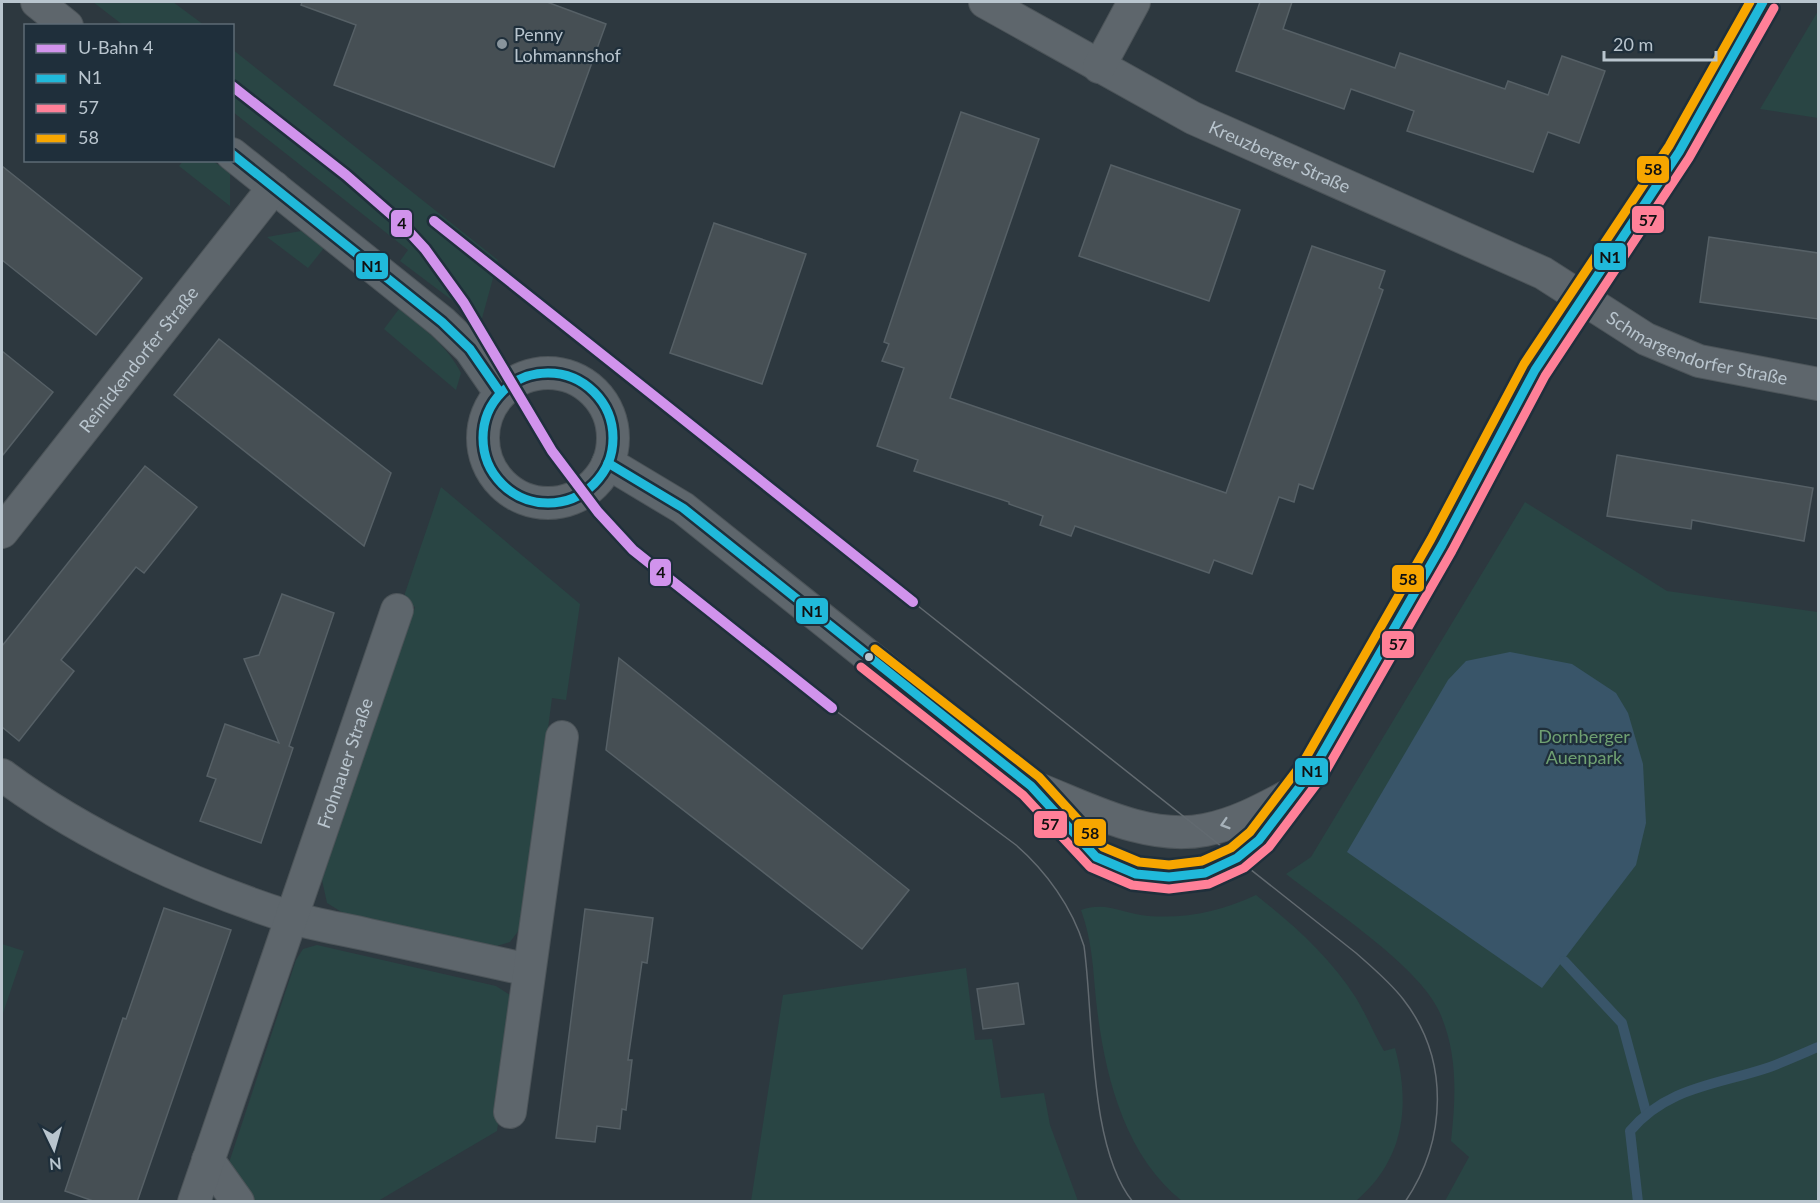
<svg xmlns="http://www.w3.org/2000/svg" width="1820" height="1203" font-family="Lato,sans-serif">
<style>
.green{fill:#294544}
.water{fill:#395569}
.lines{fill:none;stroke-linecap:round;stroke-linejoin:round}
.stream{stroke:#395569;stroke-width:10}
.building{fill:#464f54;stroke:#566066;stroke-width:1.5}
.street-casing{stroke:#4c5459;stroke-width:34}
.street{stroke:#5e666c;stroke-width:32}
.tram{stroke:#626a70;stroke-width:1.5}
.bus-1-casing{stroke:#1f2f3b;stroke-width:14}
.bus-2-casing{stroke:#1f2f3b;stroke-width:14}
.bus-3-casing{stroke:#1f2f3b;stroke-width:14}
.bus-1{stroke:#20b9da;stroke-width:9}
.bus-2{stroke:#ff8098;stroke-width:9}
.bus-3{stroke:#f7a600;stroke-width:9}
.metro-1-casing{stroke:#1f2f3b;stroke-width:15}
.metro-1{stroke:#d193ec;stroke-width:10}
.oneway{stroke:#a7b2ba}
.poi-dot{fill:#88949c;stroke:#1f2f3b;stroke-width:2}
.bus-dot{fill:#b9c5ce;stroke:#1f2f3b;stroke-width:2}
.labels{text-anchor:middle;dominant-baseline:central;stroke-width:4.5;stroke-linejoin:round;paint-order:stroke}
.poi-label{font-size:18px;fill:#b9c5ce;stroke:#1f2f3b;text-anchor:start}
.street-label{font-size:18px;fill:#b9c5ce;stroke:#1f2f3b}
.park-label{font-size:18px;fill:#6fa072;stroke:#1f2f3b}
.line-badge{stroke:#1f2f3b;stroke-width:2}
.pale-badge-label{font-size:16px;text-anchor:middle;font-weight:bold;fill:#111}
</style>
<rect width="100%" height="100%" fill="#2d383f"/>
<!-- green -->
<g class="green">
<polygon points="93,2 173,2 204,25 123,25"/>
<polygon points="1818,11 1818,118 1760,109"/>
<polygon points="232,49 498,260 481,322 400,261 408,250 233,112"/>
<polygon points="184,160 213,161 230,173 230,206 179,166"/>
<polygon points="301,231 324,248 308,268 267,237"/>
<path d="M 399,309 C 424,328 447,346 461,373 L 456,390 L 384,329 Z"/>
<polygon points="441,487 580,604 566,700 552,698 522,926 510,942 490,948 348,916 327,903 322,880 415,607 402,602"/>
<path d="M 1525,502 L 1667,591 L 1818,612 L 1818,1201 L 1445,1201 L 1469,1157 L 1451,1141 C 1456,1096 1458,1053 1439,1011 C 1419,966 1326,905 1286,874 L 1311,857 Z"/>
<path d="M 1256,895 C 1294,925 1330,957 1356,998 C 1366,1014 1374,1034 1384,1051 L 1395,1048 C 1411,1106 1404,1160 1356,1201 L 1182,1201 C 1123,1154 1104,1072 1096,1000 C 1093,968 1092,940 1081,910 C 1107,901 1122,914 1148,916 C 1187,919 1221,911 1256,895 Z"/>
<polygon points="2,944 24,951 2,1016"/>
<polygon points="317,945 496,986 510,995 513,1012 497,1131 378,1201 216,1202 296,960 303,949"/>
<polygon points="966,968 975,1040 992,1039 1001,1098 1044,1093 1050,1125 1078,1201 751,1201 783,995"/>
</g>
<!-- water -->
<polygon class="water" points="1510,652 1572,664 1616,693 1628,713 1643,764 1646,823 1636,865 1542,988 1347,852 1448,680 1466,661"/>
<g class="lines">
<!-- stream -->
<g class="stream">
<polyline points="1564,961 1622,1023 1646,1112"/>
<path d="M 1638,1202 L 1630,1131 C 1667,1087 1716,1085 1767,1068 C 1784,1062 1801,1054 1818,1047"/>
</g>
</g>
<!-- building -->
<g class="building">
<polygon points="302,2 547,2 606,24 554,167 334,85 356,25 301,5"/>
<polygon points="1260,2 1292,2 1283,29 1395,68 1400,53 1505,89 1508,81 1548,95 1562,56 1605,71 1579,143 1548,132 1533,172 1407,131 1414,111 1351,89 1344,109 1236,71"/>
<polygon points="961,112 1039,139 950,398 1226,493 1312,246 1385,271 1379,288 1383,290 1313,489 1299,484 1294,502 1279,497 1252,574 1214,560 1209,573 1075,526 1071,536 1040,525 1043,516 1009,504 1009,502 914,471 918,460 877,446 904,368 882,361 889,344 884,342"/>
<polygon points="1111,165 1240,210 1209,301 1079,256"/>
<polygon points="2,166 142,278 96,335 2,260"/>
<polygon points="714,223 806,254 762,384 670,353"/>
<polygon points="1709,237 1818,253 1818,319 1700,302"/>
<polygon points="219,339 391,473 364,546 174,395"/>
<polygon points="2,351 53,392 2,456"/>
<polygon points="1617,455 1813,488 1804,541 1692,520 1691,529 1607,516"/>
<polygon points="145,466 197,507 144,573 136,567 61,660 74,671 19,741 2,727 2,646"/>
<polygon points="282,594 334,613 289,746 293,748 261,843 200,821 216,779 207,776 225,724 279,743 244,659 259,655"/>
<polygon points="619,658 909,890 862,949 606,750"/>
<polygon points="164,908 231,930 137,1202 96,1202 65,1191 123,1018 126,1019"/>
<polygon points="585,909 653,918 647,963 642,962 628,1060 632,1060 626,1110 622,1109 620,1129 597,1126 595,1142 556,1138"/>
<polygon points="1018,983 1024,1024 983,1029 977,989"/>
</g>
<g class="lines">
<!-- street casing -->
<g class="street-casing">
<g id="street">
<polyline points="37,2 67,26"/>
<path id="s1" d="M 985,2 L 1193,118 L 1543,273 L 1646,339 L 1699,361 L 1818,384"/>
<polyline points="1099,67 1134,2"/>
<polyline points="232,154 442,322 470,349 499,391"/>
<circle cx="548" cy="438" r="65"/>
<polyline points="608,463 683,508 1031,786 1096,857 1136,874 1169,877 1205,873 1237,858 1259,840 1314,768 1442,545 1535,370 1679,152 1721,81 1763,2"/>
<path id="s2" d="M 2,532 L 274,187"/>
<path d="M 2,775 C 84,836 192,886 290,917 C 315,925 343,929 369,935 C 423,947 476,958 529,970"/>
<path d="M 1038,789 C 1089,809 1148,841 1205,830 C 1235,824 1260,811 1286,797"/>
<polyline points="510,1112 562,737"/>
<polyline points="208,1160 238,1202"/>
<path id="s3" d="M 194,1202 L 397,610"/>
</g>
</g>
<!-- street -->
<use href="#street" class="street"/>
<!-- tram -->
<g class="tram">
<path d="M 913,602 L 1356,953 C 1373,968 1390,982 1403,999 C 1450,1059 1447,1140 1405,1202"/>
<path d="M 832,708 L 1016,845 C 1046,871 1072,907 1084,946 C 1094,1017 1088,1147 1133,1202"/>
</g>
<!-- bus-1 casing -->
<g class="bus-1-casing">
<g id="bus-1">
<polyline points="232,154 442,322 470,349 499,391"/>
<circle cx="548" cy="438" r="65"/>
<polyline points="608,463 683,508 1031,786 1096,857 1136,874 1169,877 1205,873 1237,858 1259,840 1314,768 1442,545 1535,370 1679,152 1763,2"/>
</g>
</g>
<!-- bus-2 casing -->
<g class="bus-2-casing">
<polyline id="bus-2" points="861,667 1023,795 1090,867 1132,885 1169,889 1209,884 1244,868 1269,847 1324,774 1452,551 1545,376 1689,158 1774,8"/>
</g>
<!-- bus-3 casing -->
<g class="bus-3-casing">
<polyline id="bus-3" points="875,649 1039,777 1103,847 1139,862 1169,865 1202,861 1231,848 1250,832 1304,761 1431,539 1524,364 1669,146 1750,2"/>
</g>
<!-- bus-1 -->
<use href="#bus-1" class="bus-1"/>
<!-- bus-2 -->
<use href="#bus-2" class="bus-2"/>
<!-- bus-3 -->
<use href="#bus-3" class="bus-3"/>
<!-- metro-1 casing -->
<g class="metro-1-casing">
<g id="metro-1">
<polyline points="232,86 346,175 401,223 425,249 464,303 552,451 598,512 633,550 832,708"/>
<polyline points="434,221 913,602"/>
</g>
</g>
<!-- metro-1 -->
<use href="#metro-1" class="metro-1"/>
</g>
<!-- one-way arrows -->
<defs><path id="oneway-chevron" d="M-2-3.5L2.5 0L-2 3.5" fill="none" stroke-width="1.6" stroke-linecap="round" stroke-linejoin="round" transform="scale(1.5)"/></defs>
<use class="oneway" href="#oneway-chevron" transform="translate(1225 824) rotate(163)"/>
<!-- markers -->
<circle class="poi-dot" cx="502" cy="44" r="6"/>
<circle class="bus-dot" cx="869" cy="657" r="5"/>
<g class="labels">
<!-- poi labels -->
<g class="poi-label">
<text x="514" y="34">Penny<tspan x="514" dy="21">Lohmannshof</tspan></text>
</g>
<!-- street labels -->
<g class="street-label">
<text stroke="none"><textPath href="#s1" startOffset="333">Kreuzberger Straße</textPath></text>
<text stroke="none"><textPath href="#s1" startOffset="795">Schmargendorfer Straße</textPath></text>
<text stroke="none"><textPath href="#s2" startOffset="220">Reinickendorfer Straße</textPath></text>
<text stroke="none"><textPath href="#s3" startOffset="464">Frohnauer Straße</textPath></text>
</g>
<!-- park labels -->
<g class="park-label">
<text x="1584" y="736">Dornberger<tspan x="1584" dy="21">Auenpark</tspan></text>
</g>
</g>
<g class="line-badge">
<rect x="1636" y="155" width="34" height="29" rx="6" fill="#f7a600"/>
<rect x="1631" y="205" width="34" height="29" rx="6" fill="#ff8098"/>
<rect x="390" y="209" width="23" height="29" rx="6" fill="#d193ec"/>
<rect x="1593" y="242" width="34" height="29" rx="6" fill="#20b9da"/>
<rect x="355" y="252" width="34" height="28" rx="6" fill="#20b9da"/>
<rect x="649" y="558" width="23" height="29" rx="6" fill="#d193ec"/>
<rect x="1391" y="564" width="34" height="29" rx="6" fill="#f7a600"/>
<rect x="795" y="597" width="34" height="28" rx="6" fill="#20b9da"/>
<rect x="1381" y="630" width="34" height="29" rx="6" fill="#ff8098"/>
<rect x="1294" y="757" width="35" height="29" rx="6" fill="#20b9da"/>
<rect x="1033" y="810" width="35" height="29" rx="6" fill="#ff8098"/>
<rect x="1073" y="818" width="34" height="29" rx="6" fill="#f7a600"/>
</g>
<g class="pale-badge-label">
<text x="1653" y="175">58</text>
<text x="1648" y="226">57</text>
<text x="402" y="229">4</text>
<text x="1610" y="263">N1</text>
<text x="372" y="272">N1</text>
<text x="661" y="578">4</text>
<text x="1408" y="585">58</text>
<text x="812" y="617">N1</text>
<text x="1398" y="650">57</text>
<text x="1312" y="777">N1</text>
<text x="1050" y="830">57</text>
<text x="1090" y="839">58</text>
</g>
<!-- border -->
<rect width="1820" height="1203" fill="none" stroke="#b9c5ce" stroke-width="6"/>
<!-- legend -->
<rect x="24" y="24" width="210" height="138" fill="#1f2f3b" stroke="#5d6b76" stroke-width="1.5"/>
<rect x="36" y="44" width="30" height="9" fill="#d193ec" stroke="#5d6b76" stroke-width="1.5"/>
<text x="78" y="54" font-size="18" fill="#b9c5ce">U-Bahn 4</text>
<rect x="36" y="74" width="30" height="9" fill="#20b9da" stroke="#5d6b76" stroke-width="1.5"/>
<text x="78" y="84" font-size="18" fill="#b9c5ce">N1</text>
<rect x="36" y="104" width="30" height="9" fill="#ff8098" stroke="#5d6b76" stroke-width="1.5"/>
<text x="78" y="114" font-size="18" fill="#b9c5ce">57</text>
<rect x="36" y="134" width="30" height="9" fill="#f7a600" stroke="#5d6b76" stroke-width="1.5"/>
<text x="78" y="144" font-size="18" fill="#b9c5ce">58</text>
<!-- north arrow -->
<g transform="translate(54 1149) rotate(175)" stroke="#1f2f3b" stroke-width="4.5" paint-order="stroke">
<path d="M0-4.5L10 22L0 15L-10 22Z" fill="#b9c5ce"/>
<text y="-9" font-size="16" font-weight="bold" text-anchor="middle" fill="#b9c5ce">N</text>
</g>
<!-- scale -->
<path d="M1604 51v9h112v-9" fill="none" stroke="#b9c5ce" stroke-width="3"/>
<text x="1613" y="51" font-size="18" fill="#b9c5ce" stroke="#1f2f3b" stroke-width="4.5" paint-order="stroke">20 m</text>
</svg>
